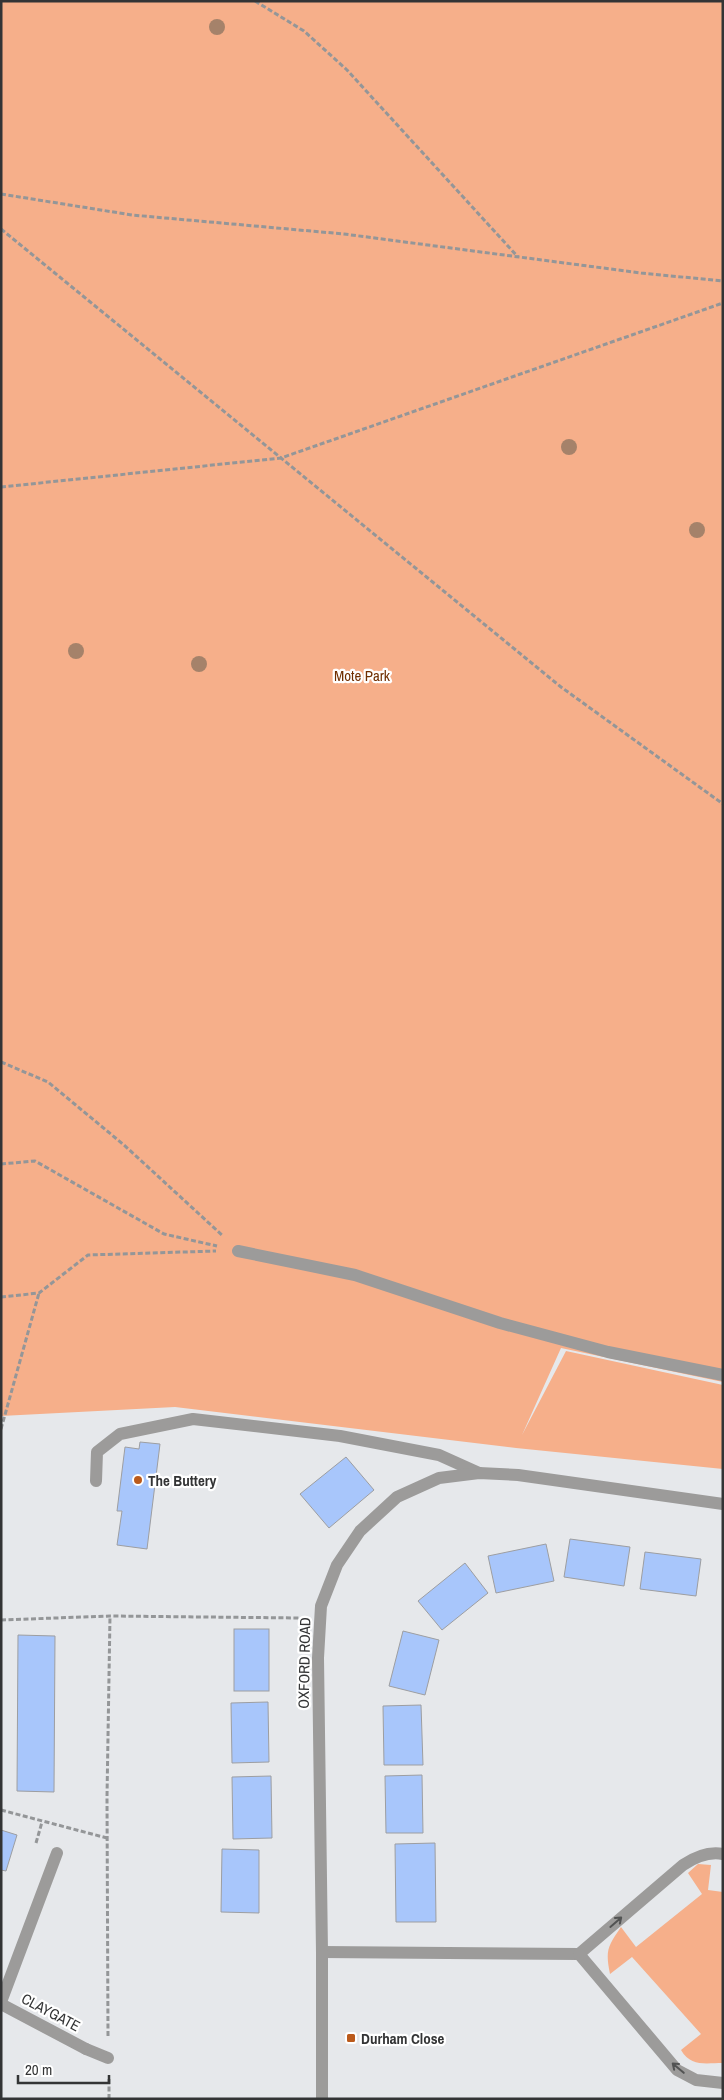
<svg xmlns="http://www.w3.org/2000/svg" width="724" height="2100" font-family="'Archivo Narrow',sans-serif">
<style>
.green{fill:#f6af8a}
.building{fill:#a8c6fb;stroke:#9d9ea1}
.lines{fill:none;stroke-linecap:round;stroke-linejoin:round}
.path{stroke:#949698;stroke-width:3;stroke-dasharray:5 2.5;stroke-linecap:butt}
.lane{stroke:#9c9b9a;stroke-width:12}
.street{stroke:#9c9b9a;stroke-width:12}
.tree{fill:#a5826a}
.oneway{stroke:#525353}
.poi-dot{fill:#bb5a1b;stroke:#fff;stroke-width:2}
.labels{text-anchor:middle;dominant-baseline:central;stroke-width:4.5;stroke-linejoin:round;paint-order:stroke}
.park-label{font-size:15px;fill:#702e00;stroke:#fff}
.poi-label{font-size:15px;font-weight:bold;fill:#333435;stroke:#fff;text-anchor:start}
.street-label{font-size:15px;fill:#333435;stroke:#fff}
</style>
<rect width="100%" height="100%" fill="#e6e8eb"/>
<!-- green -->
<g class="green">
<polygon points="1,1 723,1 723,1382 561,1348 522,1435 566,1351 723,1385 723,1469 516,1448 175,1407 1,1416"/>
<path d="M 698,1864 L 711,1865 L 708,1890 L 723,1892 L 723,2063 C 705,2063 691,2067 681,2050 L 701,2034 L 632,1957 L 610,1974 C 605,1950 608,1946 621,1927 L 636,1947 L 702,1894 L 688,1873 Z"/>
</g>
<!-- building -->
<g class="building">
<polygon points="140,1442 160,1444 147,1549 117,1545 122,1511 117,1511 125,1447 139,1449"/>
<polygon points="346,1457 374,1490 329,1528 300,1494"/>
<polygon points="570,1539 630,1547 624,1586 564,1577"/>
<polygon points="546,1544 554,1581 496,1593 488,1556"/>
<polygon points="645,1552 701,1559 696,1596 640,1589"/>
<polygon points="465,1563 488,1593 442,1630 418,1601"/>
<rect x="234" y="1629" width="35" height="62"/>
<polygon points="403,1631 439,1640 425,1695 389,1686"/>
<polygon points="18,1635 55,1636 54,1792 17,1791"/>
<polygon points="268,1702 269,1762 232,1763 231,1703"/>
<polygon points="421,1705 423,1765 384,1765 383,1706"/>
<polygon points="422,1775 423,1833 386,1833 385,1776"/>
<polygon points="271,1776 272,1838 233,1839 232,1777"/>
<polygon points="1,1830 17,1835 6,1871 1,1870"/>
<polygon points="435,1843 436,1922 396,1922 395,1844"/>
<polygon points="222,1849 259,1850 259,1913 221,1912"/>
</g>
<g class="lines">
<!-- path -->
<g class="path">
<polyline points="255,1 304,31 347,70 518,257"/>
<polyline points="1,194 132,215 344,234 641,273 723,281"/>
<polyline points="1,229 561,687 723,804"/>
<polyline points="1,487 281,458 723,303"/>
<polyline points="1,1062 48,1082 124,1145 223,1236"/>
<polyline points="1,1164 35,1161 164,1234 217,1246"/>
<polyline points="1,1297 39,1293 88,1255 216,1251"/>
<polyline points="1,1429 39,1293"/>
<polyline points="1,1620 110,1616 300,1618"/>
<polyline points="1,1810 107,1838"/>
<polyline points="36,1843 42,1822"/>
<polyline points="108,2036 107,1797 110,1616"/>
<polyline points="109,2079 109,2099"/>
</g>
<!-- lane -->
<g class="lane">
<polyline points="238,1251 355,1275 500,1323 608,1352 723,1375"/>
<polyline points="96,1481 97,1452 120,1434 193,1419 340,1436 439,1455 479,1473"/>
<polyline points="86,2049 108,2058"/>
</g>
<!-- street -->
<g class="street">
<path d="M 322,1952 L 579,1954 L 683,1865 C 695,1857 708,1851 723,1854"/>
<polyline points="579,1954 677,2070 696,2080 723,2083"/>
<polyline points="1,2002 57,1853"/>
<polyline points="1,2004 86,2049"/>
<polyline points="322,2099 322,1952 318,1658 321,1606 337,1565 360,1531 397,1497 439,1478 479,1473 518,1475 723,1504"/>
</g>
</g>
<!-- trees -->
<g class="tree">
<circle cx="217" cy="27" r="8"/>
<circle cx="569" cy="447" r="8"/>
<circle cx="697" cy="530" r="8"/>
<circle cx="76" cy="651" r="8"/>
<circle cx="199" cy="664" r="8"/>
</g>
<!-- one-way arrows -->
<defs><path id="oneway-shaft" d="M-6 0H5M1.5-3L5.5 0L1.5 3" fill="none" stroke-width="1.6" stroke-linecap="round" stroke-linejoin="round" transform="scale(1.25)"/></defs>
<g class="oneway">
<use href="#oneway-shaft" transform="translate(616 1922) rotate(-41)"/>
<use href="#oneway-shaft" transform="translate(678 2068) rotate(-140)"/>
</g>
<!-- markers -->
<g class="poi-dot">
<circle cx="138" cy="1480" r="5"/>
<rect x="346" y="2033" width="10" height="10" rx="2.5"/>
</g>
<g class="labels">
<!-- park labels -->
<g class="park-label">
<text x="362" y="675">Mote Park</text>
</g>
<!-- poi labels -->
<g class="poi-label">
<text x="148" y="1480">The Buttery</text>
<text x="361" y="2038">Durham Close</text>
</g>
<!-- street labels -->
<g class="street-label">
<text transform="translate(304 1663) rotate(-89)">OXFORD ROAD</text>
<text transform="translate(51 2012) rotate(28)">CLAYGATE</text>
</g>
</g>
<!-- border -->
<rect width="724" height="2100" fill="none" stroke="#333435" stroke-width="5"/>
<!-- scale -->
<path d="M18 2075v8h91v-8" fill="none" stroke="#333435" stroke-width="2.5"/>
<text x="25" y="2075" font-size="15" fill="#333435" stroke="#ffffff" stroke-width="4" paint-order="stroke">20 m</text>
</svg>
